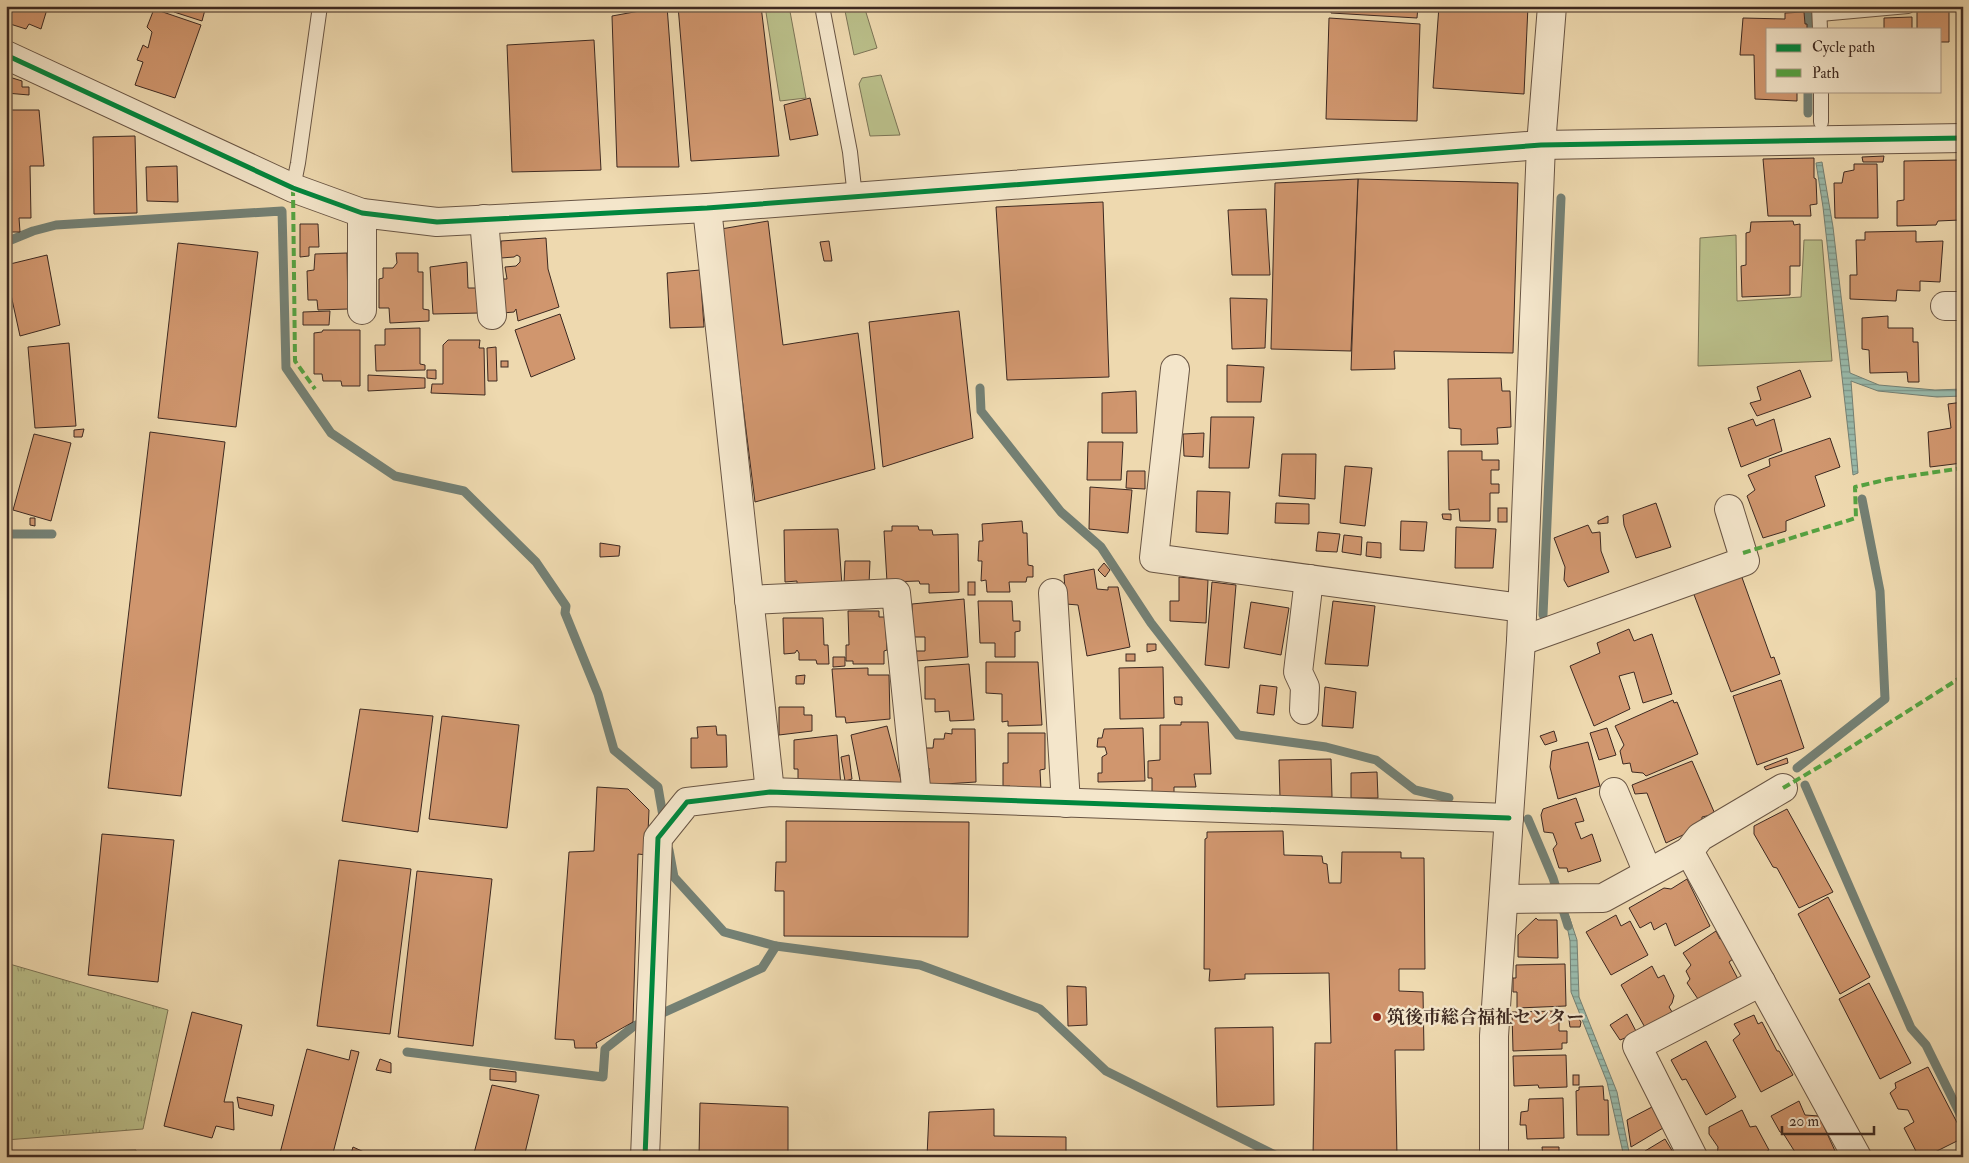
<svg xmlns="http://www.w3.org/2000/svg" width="1969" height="1163" font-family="'IM FELL Double Pica','Noto Serif JP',serif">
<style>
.grass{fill:url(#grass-tufts);stroke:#7c7456}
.green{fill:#babf8a;stroke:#7c7456}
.water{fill:url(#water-rules);stroke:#748074}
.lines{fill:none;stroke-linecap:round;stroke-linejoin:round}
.stream{stroke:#748074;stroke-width:9}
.building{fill:#d0966e;stroke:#3d2921}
.service-casing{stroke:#695544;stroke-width:16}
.minor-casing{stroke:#695544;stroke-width:30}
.service{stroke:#f4e6cb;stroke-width:14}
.minor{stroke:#f4e6cb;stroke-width:28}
.quiet{stroke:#54a341;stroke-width:4;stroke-dasharray:8 4;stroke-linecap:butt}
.cycleway-casing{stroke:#f4e6cb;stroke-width:8}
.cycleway{stroke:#00873e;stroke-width:5}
.poi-dot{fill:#8f2418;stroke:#f4e6cb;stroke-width:2}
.labels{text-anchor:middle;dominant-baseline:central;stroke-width:4.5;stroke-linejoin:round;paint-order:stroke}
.poi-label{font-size:18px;font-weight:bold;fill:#3d2921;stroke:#f4e6cb;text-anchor:start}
</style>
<defs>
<pattern id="grass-tufts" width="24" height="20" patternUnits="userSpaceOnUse" patternTransform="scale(1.25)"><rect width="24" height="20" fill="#babf8a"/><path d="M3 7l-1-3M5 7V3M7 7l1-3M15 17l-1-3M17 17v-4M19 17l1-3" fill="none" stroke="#989b70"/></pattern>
<pattern id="water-rules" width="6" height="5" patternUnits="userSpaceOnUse" patternTransform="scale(1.25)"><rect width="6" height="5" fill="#99baab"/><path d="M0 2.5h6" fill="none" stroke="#7e978b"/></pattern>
</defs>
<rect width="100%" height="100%" fill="#eed9af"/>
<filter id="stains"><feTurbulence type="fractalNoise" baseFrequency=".004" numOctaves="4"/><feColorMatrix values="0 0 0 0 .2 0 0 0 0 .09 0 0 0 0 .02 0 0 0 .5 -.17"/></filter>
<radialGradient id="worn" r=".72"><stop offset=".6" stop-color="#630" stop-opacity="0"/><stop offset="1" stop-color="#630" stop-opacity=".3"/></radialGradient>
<!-- grass -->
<g class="grass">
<polygon points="6,963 168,1010 143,1129 6,1140"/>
<polygon points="136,1150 136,1157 6,1157 6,1152"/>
</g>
<!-- green -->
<g class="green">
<polygon points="765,6 789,6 806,98 780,101"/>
<polygon points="844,6 864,6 877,48 854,55"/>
<polygon points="881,75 900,135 870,136 859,84 862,78"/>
<polygon points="1736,235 1737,301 1801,297 1804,240 1822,240 1832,361 1698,366 1700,238"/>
</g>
<!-- water -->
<g class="water">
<polygon points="1822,162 1833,227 1850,373 1879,385 1935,390 1963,389 1963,396 1937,397 1878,391 1851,381 1858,473 1853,475 1823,207 1816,163"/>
<polygon points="1565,916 1569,916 1577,940 1579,997 1617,1092 1630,1157 1624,1157 1607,1082 1571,992 1570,941 1568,931 1563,920"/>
</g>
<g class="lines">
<!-- stream -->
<g class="stream">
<polyline points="1808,6 1810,29"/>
<polyline points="1808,113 1808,91"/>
<polyline points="6,242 33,231 56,225 282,211 286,368 331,433 395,476 464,491 536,562 566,606 565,613 598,694 614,750 658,787 664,822"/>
<polyline points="980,388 981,411 1061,512 1101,547 1151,623 1238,735 1326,747 1376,760 1415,790 1449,798"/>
<polyline points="6,534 52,534"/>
<polyline points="1543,615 1561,198"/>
<polyline points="1797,768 1885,699 1880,591 1862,499"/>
<polyline points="1805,785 1911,1028 1926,1045 1963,1120"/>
<polyline points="1528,819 1553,878 1568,926"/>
<polyline points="669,850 674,877 724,932 776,946 920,965 1040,1009 1106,1071 1279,1157"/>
<polyline points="407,1052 603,1077 605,1049 634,1026 762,968 776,946"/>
</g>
</g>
<!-- building -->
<g class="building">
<polygon points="6,6 48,6 41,29 29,24 26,29 7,23 8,17 6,17"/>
<polygon points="175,6 206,6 202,21 174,12"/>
<polygon points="667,6 679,167 617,167 612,16"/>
<polygon points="678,6 761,6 779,156 691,161"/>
<polygon points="1331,6 1418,6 1417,18 1331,13"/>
<polygon points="1439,6 1528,6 1524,94 1433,88"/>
<polygon points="1797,6 1797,8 1779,8 1779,11 1726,7"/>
<polygon points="1927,6 1949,6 1949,42 1940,42 1940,29 1917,29 1917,10 1928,11"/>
<polygon points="1962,8 1963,8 1963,76"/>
<polygon points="154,9 201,25 175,98 135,85 143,62 137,60 143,45 148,48 152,32 147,27"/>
<polygon points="1804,12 1805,24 1807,24 1807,29 1768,29 1768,91 1797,91 1797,101 1755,99 1754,55 1740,55 1743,18 1785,19 1785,13"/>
<polygon points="1912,17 1912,29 1884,29 1884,18"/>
<polygon points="1329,18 1420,24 1417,121 1326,119"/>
<polygon points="594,40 601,170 512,172 507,45"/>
<polygon points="6,76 22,81 22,87 29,87 29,95 6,93"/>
<polygon points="810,98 818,135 790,140 784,105"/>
<polygon points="10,110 39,110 44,166 30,166 31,218 19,218 20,232 6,232 6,122 10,122"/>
<polygon points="135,136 137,213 94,214 93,137"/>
<polygon points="1884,156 1883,162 1863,162 1862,157"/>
<polygon points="1814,158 1814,178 1816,179 1817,204 1810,205 1811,216 1768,216 1763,159"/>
<polygon points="1959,160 1960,220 1938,221 1936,225 1897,226 1897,201 1904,200 1904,161"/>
<polygon points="1854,164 1877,164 1878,218 1835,218 1834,183 1842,183 1844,172 1854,170"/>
<polygon points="177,166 178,202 147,201 146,167"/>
<polygon points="1358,179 1518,183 1513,353 1394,351 1395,369 1351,370"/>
<polygon points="1358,179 1351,351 1271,349 1275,183"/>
<polygon points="1103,202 1109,377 1007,380 996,207"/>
<polygon points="1266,209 1270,275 1232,275 1228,210"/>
<polygon points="768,221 783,345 858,333 875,469 755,502 721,229"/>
<polygon points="1793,221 1794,225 1800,224 1800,266 1790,266 1790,295 1742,297 1741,266 1746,265 1746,233 1750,232 1751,222"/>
<polygon points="300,224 318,224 319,247 309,247 309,256 300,257"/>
<polygon points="1916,231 1916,242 1943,241 1940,282 1920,281 1920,291 1897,290 1896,301 1850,299 1850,275 1857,275 1856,240 1865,240 1865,232"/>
<polygon points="546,238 548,269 559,307 518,321 516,309 514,312 503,313 501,279 507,279 505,267 516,266 520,262 520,257 517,255 514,257 501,258 501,241"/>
<polygon points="829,241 832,261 824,261 820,242"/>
<polygon points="178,243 258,252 236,427 158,418"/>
<polygon points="347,253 348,309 318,310 317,300 308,300 307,271 314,270 315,254"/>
<polygon points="396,253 418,253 418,272 423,272 423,309 429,310 429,321 390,323 389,308 379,308 379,279 383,278 383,268 393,268 397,263"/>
<polygon points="47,255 60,325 20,336 6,272 6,265"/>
<polygon points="467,262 468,288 479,288 479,313 433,314 430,267"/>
<polygon points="700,270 704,327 670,328 667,273"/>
<polygon points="1230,298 1267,299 1265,348 1232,349"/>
<polygon points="330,311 329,325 303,325 303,312"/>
<polygon points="959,311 973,438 883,467 869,322"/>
<polygon points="560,314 575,359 531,377 515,330"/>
<polygon points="1888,316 1888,328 1913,328 1913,342 1918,342 1919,382 1908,382 1907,372 1870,373 1869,350 1862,349 1862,318"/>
<polygon points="420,328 420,364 425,365 425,370 376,371 375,345 385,345 385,329"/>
<polygon points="323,330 360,330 360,386 342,386 341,381 323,381 322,374 314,374 314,333 322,332"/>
<polygon points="448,340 480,340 479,348 484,348 485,395 431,393 432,384 443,384 443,345"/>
<polygon points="69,343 76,426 35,428 28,347"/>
<polygon points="496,347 497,381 488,381 487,348"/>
<rect x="501" y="361" width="7" height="6"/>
<polygon points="1227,365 1264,367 1261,402 1227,402"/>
<polygon points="427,370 436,370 436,379 427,378"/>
<polygon points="1800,370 1811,397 1757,416 1750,403 1761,400 1757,387"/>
<polygon points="368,375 425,378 425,388 368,391"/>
<polygon points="1501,378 1502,391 1510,391 1511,427 1497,428 1498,444 1461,445 1461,429 1449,428 1448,379"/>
<polygon points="1136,391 1137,433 1102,433 1102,393"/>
<polygon points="1963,402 1963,439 1960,439 1962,463 1930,467 1928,432 1951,428 1948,404"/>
<polygon points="1211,417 1254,417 1249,468 1209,468"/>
<polygon points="1753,419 1756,426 1774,419 1782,451 1741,467 1728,428"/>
<polygon points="84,429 82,437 74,437 74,430"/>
<polygon points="150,432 225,442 181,796 108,788"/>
<polygon points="1204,433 1203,457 1184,456 1183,434"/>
<polygon points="34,434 71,443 51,521 13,510"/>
<polygon points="1830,438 1840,467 1815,476 1825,506 1786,521 1786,531 1763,538 1747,496 1755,490 1748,475 1770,466 1769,459"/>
<polygon points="1088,442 1123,442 1121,480 1087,480"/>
<polygon points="1448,451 1482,451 1482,460 1499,460 1499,470 1491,470 1491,484 1499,484 1499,493 1490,493 1490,521 1460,521 1459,509 1449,510"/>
<polygon points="1282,454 1316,454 1315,499 1279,496"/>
<polygon points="1345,466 1372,468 1365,526 1340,523"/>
<polygon points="1127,471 1145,471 1145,489 1126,488"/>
<polygon points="1090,487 1132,490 1128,533 1089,529"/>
<polygon points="1197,491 1230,492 1228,534 1196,532"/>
<polygon points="1276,503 1309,504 1309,524 1275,523"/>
<polygon points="1656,503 1671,547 1636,558 1624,525 1623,515"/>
<rect x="1498" y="508" width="9" height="14"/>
<polygon points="1442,514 1451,514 1451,520 1443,519"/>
<polygon points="1608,516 1608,523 1598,524 1598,521"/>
<polygon points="30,518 35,518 35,526 30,525"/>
<polygon points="1022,521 1023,533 1027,533 1028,565 1033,566 1033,577 1027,577 1026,582 1009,582 1010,592 987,592 986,580 981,581 982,561 978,561 979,541 983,541 982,524"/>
<polygon points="1401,521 1427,522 1424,551 1400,550"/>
<polygon points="1588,525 1592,533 1600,532 1601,551 1609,572 1568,587 1564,580 1565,567 1554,538"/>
<polygon points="892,526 918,526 919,530 932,530 933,535 958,534 959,592 929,593 929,584 920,584 919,581 887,582 884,531 892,531"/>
<polygon points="1456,527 1496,529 1493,568 1455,568"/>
<polygon points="838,529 842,586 797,589 797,581 785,582 784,530"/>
<polygon points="1318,532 1340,534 1337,552 1316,551"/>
<polygon points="1344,535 1362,537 1361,555 1342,552"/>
<polygon points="1367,542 1381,543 1381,558 1366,556"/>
<polygon points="600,543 620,546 619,556 600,557"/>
<polygon points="845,561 870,561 869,584 844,584"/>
<polygon points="1104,563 1110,570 1105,577 1098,570"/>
<polygon points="1094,569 1097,589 1108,590 1108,587 1118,587 1130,647 1087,656 1078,605 1066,604 1064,575"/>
<polygon points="1740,572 1771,658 1774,657 1780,674 1731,692 1693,592"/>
<polygon points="1179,577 1208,580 1206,623 1170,621 1170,601 1179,601"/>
<rect x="968" y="582" width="7" height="13"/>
<polygon points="1212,582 1236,585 1229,668 1205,665"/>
<polygon points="964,599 968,657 916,661 915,651 925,651 925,637 913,637 912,604"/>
<polygon points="978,601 1012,601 1013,621 1020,621 1020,631 1015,632 1015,657 995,657 995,643 980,643"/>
<polygon points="1333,601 1375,606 1368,666 1325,664"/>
<polygon points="1251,602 1289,608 1281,655 1244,648"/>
<polygon points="848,611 879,611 879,617 885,617 887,650 884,651 884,664 853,664 853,661 846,661 846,645 849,645"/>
<polygon points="783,618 823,618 824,645 828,645 829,664 817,664 816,660 799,660 799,653 797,650 795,653 784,654"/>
<polygon points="1629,629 1634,641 1652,634 1672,694 1643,703 1634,672 1619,676 1630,709 1594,726 1570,666 1600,653 1597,643"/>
<polygon points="1147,644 1156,644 1156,650 1147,652"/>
<rect x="1126" y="654" width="9" height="7"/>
<polygon points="833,657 845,657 845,666 833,667"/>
<polygon points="986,662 1038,662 1042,725 1008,726 1008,721 1002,722 1002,694 986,693"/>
<polygon points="969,664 974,720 950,721 949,711 935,712 935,699 925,699 925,667"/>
<polygon points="1163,667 1164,718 1120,719 1119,668"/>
<polygon points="868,668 868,675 889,675 890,719 846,723 845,717 836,717 832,669"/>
<polygon points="805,675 804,684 796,684 796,676"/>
<polygon points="1781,680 1804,748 1757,765 1733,696"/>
<polygon points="1260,685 1277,687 1274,715 1257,713"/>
<polygon points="1325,687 1356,692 1353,728 1322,726"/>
<polygon points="1174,697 1182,697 1182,705 1175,704"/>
<polygon points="1673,700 1674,703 1677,702 1698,754 1646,776 1643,773 1632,772 1630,763 1623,764 1620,751 1624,745 1615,726"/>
<polygon points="779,707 804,707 804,715 812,715 812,731 779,735"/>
<polygon points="360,709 433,716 418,832 342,821"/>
<polygon points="442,716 519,725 507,828 429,819"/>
<polygon points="1181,722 1208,722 1211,774 1194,774 1196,787 1174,787 1174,795 1152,795 1152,778 1148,778 1148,761 1160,760 1160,725 1181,725"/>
<polygon points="716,726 717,735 726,735 727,767 691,768 691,738 698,738 697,727"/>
<polygon points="887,726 902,784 862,791 851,735"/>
<polygon points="1143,728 1145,781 1098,782 1098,773 1102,773 1102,757 1107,754 1105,747 1097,747 1098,738 1102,738 1104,729"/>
<polygon points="1607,728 1616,755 1599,760 1590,733"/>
<polygon points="952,729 975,729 976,782 929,785 929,768 927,768 926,748 933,748 934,739 944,739 945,733 952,734"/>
<polygon points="1554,731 1557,741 1545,745 1540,736"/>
<polygon points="1008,733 1045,733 1045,769 1040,770 1041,790 1010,791 1010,786 1003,786 1003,763 1008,763"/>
<polygon points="837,735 841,787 798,789 798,769 794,769 794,740"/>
<polygon points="1588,742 1600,786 1558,799 1550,767 1552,751"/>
<polygon points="849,755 852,779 845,781 841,757"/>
<polygon points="1787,758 1788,763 1766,770 1764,767"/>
<polygon points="1331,759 1332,797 1280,798 1279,760"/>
<polygon points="1692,761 1715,814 1702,817 1702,826 1666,843 1647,793 1635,794 1632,785"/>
<polygon points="1377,772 1378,798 1351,798 1351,773"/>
<polygon points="597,787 628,789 649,810 647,855 638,854 633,1022 596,1043 597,1048 575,1048 574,1040 555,1039 569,852 594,851"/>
<polygon points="1576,798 1584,821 1575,823 1581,839 1592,834 1601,861 1568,872 1567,868 1559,868 1553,849 1557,844 1553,833 1544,832 1541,815 1543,809"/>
<polygon points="1787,809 1833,892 1799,908 1777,868 1773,867 1754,834 1754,826"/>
<polygon points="786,821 969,822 968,937 784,936 784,891 775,891 776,862 786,862"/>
<polygon points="1283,831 1284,855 1322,856 1323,863 1327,864 1329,883 1341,883 1342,852 1401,852 1401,858 1424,858 1425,969 1399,969 1399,991 1423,992 1424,1050 1395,1050 1397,1157 1313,1156 1315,1043 1331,1043 1329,973 1245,974 1245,979 1209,981 1210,969 1204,969 1205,839 1207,838 1207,832"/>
<polygon points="102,834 174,840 158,982 88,975"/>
<polygon points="339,860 411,869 390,1034 317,1026"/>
<polygon points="417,871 492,879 473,1046 398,1037"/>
<polygon points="1687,879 1710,926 1675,946 1666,923 1654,930 1651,922 1640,928 1629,908 1664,888 1671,889"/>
<polygon points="1828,897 1870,977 1840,994 1798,914"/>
<polygon points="1616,915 1621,926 1630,921 1648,955 1611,975 1586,932"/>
<polygon points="1536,918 1538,920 1557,920 1558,958 1518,957 1518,935"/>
<polygon points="1716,931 1720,939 1724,938 1733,959 1729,962 1738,979 1700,1002 1687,983 1690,979 1686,971 1691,965 1683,953"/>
<polygon points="1565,964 1566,1006 1517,1008 1517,992 1513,992 1513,978 1516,978 1516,965"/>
<polygon points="1652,966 1658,978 1664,975 1674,996 1672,1003 1669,1007 1674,1015 1647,1031 1621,985"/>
<polygon points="1869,983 1911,1063 1880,1079 1839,999"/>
<polygon points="1067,986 1086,987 1087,1025 1068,1026"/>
<polygon points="1559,1011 1559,1031 1567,1031 1567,1043 1562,1043 1562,1049 1513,1051 1512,1012"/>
<polygon points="192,1012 242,1025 224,1102 233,1102 234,1130 216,1126 212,1138 164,1126"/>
<polygon points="1627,1014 1638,1035 1627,1041 1625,1038 1620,1040 1610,1025"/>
<polygon points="1754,1015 1758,1024 1762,1022 1777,1051 1779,1051 1793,1075 1761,1092 1733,1040 1740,1034 1734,1024"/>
<polygon points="1577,1016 1581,1022 1580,1027 1570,1027 1569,1020 1571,1017"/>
<polygon points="1273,1027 1274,1105 1217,1107 1215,1028"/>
<polygon points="1706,1041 1736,1097 1706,1115 1686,1079 1682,1080 1671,1060"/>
<polygon points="307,1049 349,1060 351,1050 359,1052 332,1157 279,1157"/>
<polygon points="1566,1055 1567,1087 1539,1088 1538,1085 1514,1086 1513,1056"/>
<polygon points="380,1059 391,1063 391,1073 376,1070"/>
<polygon points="1928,1067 1963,1134 1963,1138 1925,1157 1919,1157 1904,1128 1914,1122 1908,1110 1898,1109 1890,1093 1896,1088 1895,1083"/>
<polygon points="490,1069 516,1072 516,1082 490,1080"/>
<rect x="1573" y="1075" width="6" height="10"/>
<polygon points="492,1085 539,1095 524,1157 473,1157"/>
<polygon points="1603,1086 1604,1100 1608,1100 1609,1135 1577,1135 1576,1091 1579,1090 1579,1087"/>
<polygon points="237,1097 274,1105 272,1116 239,1108"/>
<polygon points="1563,1098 1564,1138 1527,1139 1526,1125 1520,1125 1521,1112 1528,1111 1529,1099"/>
<polygon points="1799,1101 1805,1115 1819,1116 1836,1153 1829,1157 1794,1157 1795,1152 1783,1133 1780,1132 1771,1116"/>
<polygon points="700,1103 788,1107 788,1157 699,1157"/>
<polygon points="1652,1107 1663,1128 1631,1147 1627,1120"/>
<polygon points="994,1109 994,1136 1066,1137 1066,1157 927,1157 929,1112"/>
<polygon points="1742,1110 1750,1127 1756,1126 1769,1150 1757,1157 1717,1157 1718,1147 1709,1134 1709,1127"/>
<polygon points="1665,1139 1676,1157 1648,1157 1645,1151"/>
<polygon points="353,1147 364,1152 362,1157 350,1157"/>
<polygon points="1542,1147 1559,1147 1559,1157 1543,1157"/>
<polygon points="1963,1147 1963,1157 1945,1157"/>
<polygon points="1568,1154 1595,1154 1596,1157 1568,1157"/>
</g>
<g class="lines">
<!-- service casing -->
<g class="service-casing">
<g id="service">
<polyline points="822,6 850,152 855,197"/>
<polyline points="1819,6 1820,29"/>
<polyline points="1820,14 1908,6"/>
<polyline points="1821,91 1821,122"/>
<polyline points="293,188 298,163 320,6"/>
</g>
</g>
<!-- minor casing -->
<g class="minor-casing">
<g id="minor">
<polyline points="6,55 293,188 362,213 437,222 707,208 1541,145 1963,138"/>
<polyline points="707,208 770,792"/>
<polyline points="362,213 362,310"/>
<polyline points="484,219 492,315"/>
<polyline points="1945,306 1963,306"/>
<polyline points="1175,369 1154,558 1522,608"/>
<polyline points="1053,593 1066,803"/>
<polyline points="749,600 896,593 917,797"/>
<polyline points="1521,641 1745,561 1729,509"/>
<polyline points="1304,710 1305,687 1298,672 1309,579"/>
<polyline points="1614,792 1648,873"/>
<polyline points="1689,851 1700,837 1783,788"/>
<polyline points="1504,899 1603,898 1689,851 1857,1157"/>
<polyline points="645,1157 658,838 687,802 770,792 1509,818"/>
<polyline points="1494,1157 1494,1036 1521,641 1541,145 1552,6"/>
<polyline points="1693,1157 1637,1046 1761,982"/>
</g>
</g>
<!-- service -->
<use href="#service" class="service"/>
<!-- minor -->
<use href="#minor" class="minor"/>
<!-- quiet -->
<g class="quiet">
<polyline points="293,188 295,361 315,389"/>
<polyline points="1743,553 1856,518 1855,487 1889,479 1963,468"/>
<polyline points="1783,788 1829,761 1963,676"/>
</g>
<!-- cycleway casing -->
<g class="cycleway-casing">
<g id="cycleway">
<polyline points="6,55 293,188 362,213 437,222 707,208 1541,145 1963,138"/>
<polyline points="645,1157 658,838 687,802 770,792 1509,818"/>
</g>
</g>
<!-- cycleway -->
<use href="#cycleway" class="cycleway"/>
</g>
<!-- markers -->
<circle class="poi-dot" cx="1377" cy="1017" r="5"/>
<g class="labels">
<!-- poi labels -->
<g class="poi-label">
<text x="1387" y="1017">筑後市総合福祉センター</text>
</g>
</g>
<!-- margin -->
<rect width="1969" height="1163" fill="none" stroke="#eed9af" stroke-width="25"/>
<rect x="8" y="8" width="1954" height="1148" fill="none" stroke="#3d2921" stroke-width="2.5"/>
<rect x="12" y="12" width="1944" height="1138" fill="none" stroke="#3d2921"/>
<!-- legend -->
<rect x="1766" y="28" width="175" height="65" fill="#f4e6cb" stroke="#ab9a87"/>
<rect x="1776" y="44" width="25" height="8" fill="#00873e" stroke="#ab9a87"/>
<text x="1812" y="52" font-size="15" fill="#3d2921">Cycle path</text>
<rect x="1776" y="69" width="25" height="8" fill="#54a341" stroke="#ab9a87"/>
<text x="1812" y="78" font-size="15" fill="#3d2921">Path</text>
<!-- scale -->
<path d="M1782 1126v8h92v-8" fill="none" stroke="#3d2921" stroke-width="2.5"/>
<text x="1789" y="1126" font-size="15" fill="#3d2921" stroke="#f4e6cb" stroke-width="4" paint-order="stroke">20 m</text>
<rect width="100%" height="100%" filter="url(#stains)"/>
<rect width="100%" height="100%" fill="url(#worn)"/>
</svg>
